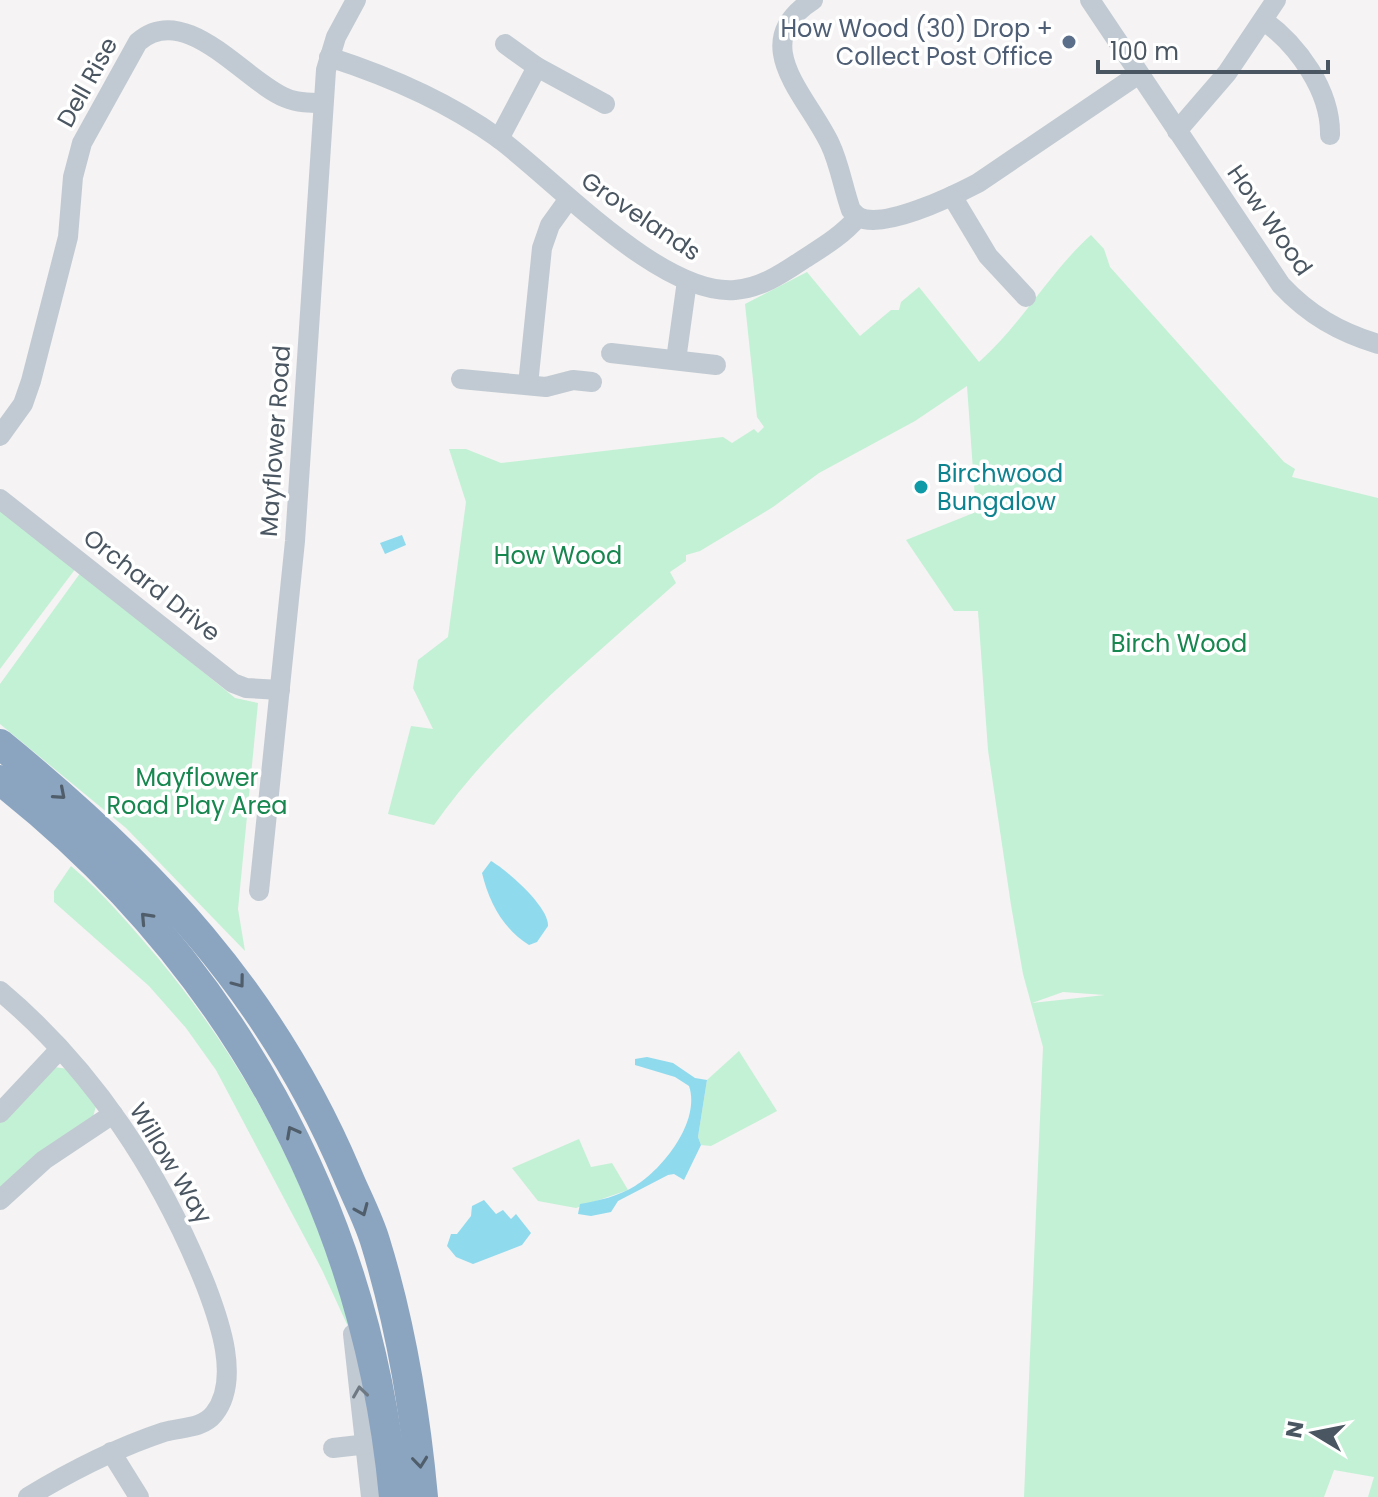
<svg xmlns="http://www.w3.org/2000/svg" width="1378" height="1497" font-family="Poppins,sans-serif">
<style>
.green{fill:#c3f1d5;fill-rule:evenodd}
.water{fill:#90daee}
.lines{fill:none;stroke-linecap:round;stroke-linejoin:round}
.minor{stroke:#c1cad2;stroke-width:20}
.highway{stroke:#8ba5c1;stroke-width:30}
.oneway{stroke:#505e6b}
.oneway2{stroke:#6e7983}
.service-dot{fill:#5c6f8a;stroke:#fff;stroke-width:3}
.culture-dot{fill:#0f9aa8;stroke:#fff;stroke-width:3}
.labels{text-anchor:middle;dominant-baseline:central;stroke-width:7;stroke-linejoin:round;paint-order:stroke}
.service-label{font-size:24px;fill:#4e5e75;stroke:#fff;text-anchor:end}
.street-label{font-size:24px;fill:#4a5661;stroke:#fff}
.culture-label{font-size:24px;fill:#0d838f;stroke:#fff;text-anchor:start}
.park-label{font-size:24px;fill:#17864f;stroke:#fff}
</style>
<rect width="100%" height="100%" fill="#f5f3f3"/>
<!-- green -->
<g class="green">
<path d="M 1091,235 L 1104,249 L 1110,267 L 1284,462 L 1295,469 L 1292,477 L 1378,498 L 1378,1497 L 1368,1497 L 1374,1477 L 1334,1470 L 1324,1497 L 1024,1497 L 1043,1047 L 1023,974 L 1011,905 L 988,750 L 978,611 L 954,611 L 906,540 L 976,512 L 967,386 L 915,421 L 819,473 L 773,507 L 700,551 L 686,555 L 686,561 L 670,572 L 676,583 C 592,658 499,733 434,825 L 388,814 L 411,726 L 433,729 L 413,688 L 418,660 L 448,637 L 466,502 L 449,449 L 466,449 L 501,463 L 723,437 L 732,443 L 754,429 L 758,433 L 764,427 L 757,417 L 745,304 L 807,272 L 860,336 L 891,310 L 899,310 L 901,302 L 919,287 L 979,362 C 1022,324 1048,274 1091,235 ZM 1063,992 L 1105,995 L 1032,1003 Z"/>
<polygon points="0,508 76,568 0,669"/>
<polygon points="81,572 235,698 258,703 238,909 245,951 126,828 0,724 0,684"/>
<path d="M 71,866 C 103,893 131,926 158,958 C 250,1069 315,1194 351,1333 L 322,1270 L 216,1070 L 186,1028 L 149,986 L 54,902 L 54,891 Z"/>
<polygon points="739,1051 777,1111 711,1146 701,1145 698,1137 707,1080"/>
<polygon points="54,1067 68,1069 96,1106 93,1117 0,1192 0,1120"/>
<polygon points="579,1139 591,1167 612,1163 628,1190 576,1208 538,1201 512,1168"/>
</g>
<!-- water -->
<g class="water">
<polygon points="402,535 406,545 385,554 380,543"/>
<path d="M 491,861 C 507,870 549,907 548,926 L 537,942 L 529,945 C 503,929 489,902 482,873 Z"/>
<path d="M 647,1057 L 673,1063 L 695,1078 L 707,1080 L 698,1137 L 701,1145 L 684,1180 L 674,1174 L 668,1175 L 618,1201 L 611,1212 L 591,1216 L 578,1214 L 580,1204 C 598,1201 619,1196 635,1186 C 663,1169 701,1121 689,1086 L 675,1077 L 635,1065 L 635,1059 Z"/>
<polygon points="484,1200 496,1214 503,1210 511,1219 516,1214 531,1233 522,1245 473,1264 456,1257 447,1246 451,1234 457,1234 471,1216 472,1206"/>
</g>
<g class="lines">
<!-- minor -->
<g class="minor">
<path d="M 813,0 C 746,43 806,94 830,144 C 840,165 843,188 851,210 L 858,217"/>
<path d="M 1090,0 L 1281,285 C 1309,315 1339,332 1378,344"/>
<path d="M 1263,20 C 1298,45 1331,91 1330,135"/>
<polyline points="505,44 537,67 605,104"/>
<path d="M 329,57 C 388,76 448,102 498,138 C 555,180 661,296 735,290 C 760,288 780,275 801,261 C 821,248 842,236 858,217 C 884,230 953,196 978,183 L 1139,74"/>
<polyline points="1177,131 1227,73 1276,0"/>
<polyline points="499,139 537,67"/>
<polyline points="952,196 988,256 1026,297"/>
<polyline points="611,353 716,365"/>
<polyline points="676,360 687,281"/>
<polyline points="461,379 546,387 573,380 592,382"/>
<polyline points="528,385 542,248 550,225 568,200"/>
<path d="M 0,436 L 23,404 L 31,381 L 68,237 L 73,177 L 82,143 L 138,42 C 186,0 245,82 286,98 C 297,103 311,103 323,103"/>
<polyline points="0,499 233,683 246,688 280,690"/>
<polyline points="259,891 295,541 326,70 336,37 356,0"/>
<path d="M 0,991 C 93,1069 161,1173 206,1286 C 219,1320 241,1380 214,1414 C 202,1429 181,1427 164,1432 C 116,1448 71,1471 28,1497"/>
<polyline points="0,1113 60,1049"/>
<polyline points="0,1200 44,1160 113,1114"/>
<polyline points="353,1334 371,1497"/>
<polyline points="333,1448 368,1444"/>
<polyline points="111,1452 139,1497"/>
</g>
<!-- highway -->
<g class="highway">
<path d="M 0,744 C 151,867 270,992 347,1174 C 356,1196 368,1218 375,1241 C 401,1325 415,1410 423,1497"/>
<path d="M 0,780 C 228,959 367,1208 394,1497"/>
</g>
</g>
<!-- one-way arrows -->
<defs><path id="oneway-chevron" d="M-2-3.5L2.5 0L-2 3.5" fill="none" stroke-width="1.6" stroke-linecap="round" stroke-linejoin="round" transform="scale(2)"/></defs>
<g class="oneway">
<use href="#oneway-chevron" transform="translate(60 794) rotate(41)"/>
<use href="#oneway-chevron" transform="translate(146 918) rotate(-133)"/>
<use href="#oneway-chevron" transform="translate(239 982) rotate(53)"/>
<use href="#oneway-chevron" transform="translate(292 1132) rotate(-118)"/>
<use href="#oneway-chevron" transform="translate(362 1210) rotate(67)"/>
<use href="#oneway-chevron" transform="translate(420 1462) rotate(84)"/>
</g>
<use class="oneway2" href="#oneway-chevron" transform="translate(360 1392) rotate(-98)"/>
<!-- markers -->
<circle class="service-dot" cx="1069" cy="42" r="8"/>
<circle class="culture-dot" cx="921" cy="487" r="8"/>
<g class="labels">
<!-- service labels -->
<g class="service-label">
<text x="1053" y="28">How Wood (30) Drop +<tspan x="1053" dy="28">Collect Post Office</tspan></text>
</g>
<!-- street labels -->
<g class="street-label">
<text transform="translate(87 82) rotate(-61)">Dell Rise</text>
<text transform="translate(641 216) rotate(34)">Grovelands</text>
<text transform="translate(1270 220) rotate(55)">How Wood</text>
<text transform="translate(275 441) rotate(-86)">Mayflower Road</text>
<text transform="translate(152 585) rotate(38)">Orchard Drive</text>
<text transform="translate(171 1163) rotate(59)">Willow Way</text>
</g>
<!-- culture labels -->
<g class="culture-label">
<text x="937" y="473">Birchwood<tspan x="937" dy="28">Bungalow</tspan></text>
</g>
<!-- park labels -->
<g class="park-label">
<text x="558" y="555">How Wood</text>
<text x="1179" y="643">Birch Wood</text>
<text x="197" y="777">Mayflower<tspan x="197" dy="28">Road Play Area</tspan></text>
</g>
</g>
<!-- north arrow -->
<g transform="translate(1314 1433) rotate(280)" stroke="#ffffff" stroke-width="6" paint-order="stroke">
<path d="M0-6L14 30L0 20L-14 30Z" fill="#4a5661"/>
<text y="-12" font-size="22" font-weight="bold" text-anchor="middle" fill="#4a5661">N</text>
</g>
<!-- scale -->
<path d="M1098 60v12h230v-12" fill="none" stroke="#4a5661" stroke-width="4"/>
<text x="1110" y="60" font-size="24" fill="#4a5661" stroke="#ffffff" stroke-width="6" paint-order="stroke">100 m</text>
</svg>
